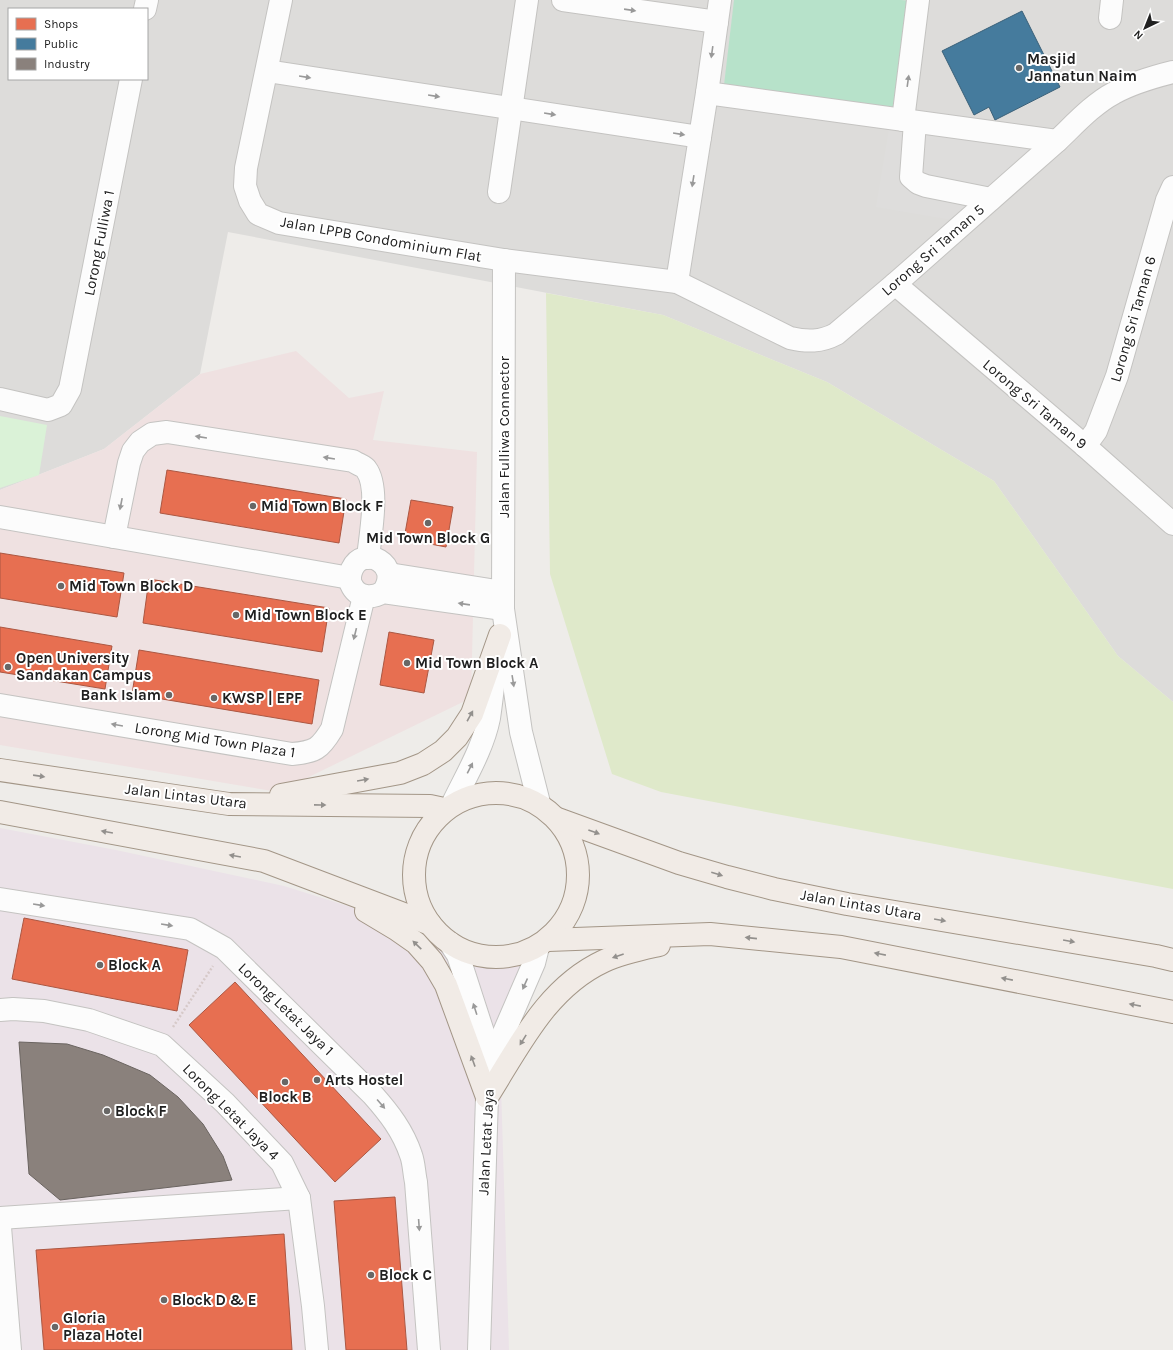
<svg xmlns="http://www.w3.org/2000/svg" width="1173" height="1350" font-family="Karla,sans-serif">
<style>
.residential{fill:#dddcda;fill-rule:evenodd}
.commercial{fill:#efe1e1}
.industrial{fill:#ebe2e8}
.grass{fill:#dfe9ca}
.park{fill:#daf2d7}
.pitch{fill:#b7e2ca}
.parking{fill:#dedddc}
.shops{fill:#e76f51;stroke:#ab5742}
.public{fill:#457b9d;stroke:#3a6078}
.industry{fill:#8a817c;stroke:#6a6460}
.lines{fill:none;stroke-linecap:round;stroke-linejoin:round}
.minor-casing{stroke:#c4c3c1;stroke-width:24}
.major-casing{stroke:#a39687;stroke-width:24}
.path{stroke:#d6c9c8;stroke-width:2.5;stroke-dasharray:2 2;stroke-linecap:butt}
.minor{stroke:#fcfcfc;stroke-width:22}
.major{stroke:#f1ebe6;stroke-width:22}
.oneway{fill:#999}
.oneway2{fill:#93908d}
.poi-dot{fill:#686766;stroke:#fff;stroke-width:1.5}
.labels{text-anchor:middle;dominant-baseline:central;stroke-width:4;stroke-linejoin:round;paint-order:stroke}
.poi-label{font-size:15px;font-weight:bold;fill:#202020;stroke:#fff;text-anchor:start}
.street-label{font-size:15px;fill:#202020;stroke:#fff}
</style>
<rect width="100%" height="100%" fill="#eeece9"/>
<!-- residential -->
<path class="residential" d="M 0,0 L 1173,0 L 1173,702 L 1118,656 L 994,481 L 827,382 L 663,315 L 228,232 L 200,374 L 104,449 L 0,490 ZM 9,9 L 147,9 L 147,79 L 9,79 Z"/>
<!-- commercial -->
<polygon class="commercial" points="296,351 349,398 384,391 373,440 477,452 471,698 278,792 0,745 0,490 104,449 200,374"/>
<!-- industrial -->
<polygon class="industrial" points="0,828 116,850 284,886 405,924 480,953 544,947 500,1052 509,1350 0,1350"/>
<!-- grass -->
<polygon class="grass" points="546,293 663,315 827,382 994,481 1118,656 1173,702 1173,889 661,792 612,774 550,574"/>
<!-- park -->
<polygon class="park" points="0,416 47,425 39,475 0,488"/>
<!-- pitch -->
<polygon class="pitch" points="734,0 901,0 911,1 898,108 724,85"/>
<!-- parking -->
<polygon class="parking" points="890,123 1032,146 952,220 876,207"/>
<!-- shops -->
<g class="shops">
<polygon points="167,470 346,499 339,543 160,513"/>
<polygon points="411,500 453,507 446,547 404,539"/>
<polygon points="0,553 124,573 117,617 0,598"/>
<polygon points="149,579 329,608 322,652 143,623"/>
<polygon points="0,627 112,646 105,689 0,672"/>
<polygon points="389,632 434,640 424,693 380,685"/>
<polygon points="139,650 319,680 312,724 132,694"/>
<polygon points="24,918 188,950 177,1011 12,979"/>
<polygon points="235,982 381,1139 335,1182 189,1025"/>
<polygon points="395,1197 407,1350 346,1350 334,1201"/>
<polygon points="284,1234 292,1350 44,1350 36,1250"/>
</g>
<!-- public -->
<polygon class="public" points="1022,11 1060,87 995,120 989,107 974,115 942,51"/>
<!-- industry -->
<polygon class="industry" points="19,1042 67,1044 103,1055 150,1075 178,1097 203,1124 223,1156 232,1180 60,1200 29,1174"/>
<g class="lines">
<!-- minor casing -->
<g class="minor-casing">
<g id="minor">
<path d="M 281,0 L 246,168 L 245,186 L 250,201 L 258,214 L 279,223 L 504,260 L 677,282 L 790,338 C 807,342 821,342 836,334 L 895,284 L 1057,141 C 1074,125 1093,104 1114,93 C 1132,83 1153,77 1173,72"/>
<polyline points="563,0 717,22"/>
<polyline points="145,9 147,0"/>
<polyline points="1110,18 1112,0"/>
<polyline points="267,71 700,137"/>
<polyline points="707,93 1057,141"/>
<polyline points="903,120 918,0"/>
<polyline points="915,122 911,177 918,183 926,186 991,199"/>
<polyline points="499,192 527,0"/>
<polyline points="504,260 503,609 521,732 539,803"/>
<polyline points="677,282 707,93 720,0"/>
<polyline points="895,284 1085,446 1173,524"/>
<polyline points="0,399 48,410 61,405 70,389 131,79"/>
<polyline points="1085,446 1096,431 1117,376 1167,200 1173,187"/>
<polyline points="0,517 350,578"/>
<path d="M 114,537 L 129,463 L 133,451 L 140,442 L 152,434 L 167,432 L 353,461 C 357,464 364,466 366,469 C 380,487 370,536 368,558"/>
<polyline points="389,574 503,592"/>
<path d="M 383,592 C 403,564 363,544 352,569 C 350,574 349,579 351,584 C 357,598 372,599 383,592 L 503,609"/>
<path d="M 0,705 L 292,754 C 315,752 320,749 332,729 L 364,596"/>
<path d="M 453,803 C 466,776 483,748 489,718 C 492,698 494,678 496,659"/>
<path d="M 0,899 L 190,929 L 224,948 L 373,1095 C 389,1113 403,1131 411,1155 C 414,1163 414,1173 416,1182 L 429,1350"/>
<polyline points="450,943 458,955 492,1060 487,1097 479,1350"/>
<polyline points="0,1010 13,1009 44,1011 89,1020 162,1045 225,1103 282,1163 299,1198 313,1306 317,1350"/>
<polyline points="492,1060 534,963 538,947"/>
<polyline points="0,1218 299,1198"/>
<polyline points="0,1227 10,1350"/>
</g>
</g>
<!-- major casing -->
<g class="major-casing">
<g id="major">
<polyline points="0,770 229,804 430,806 444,809"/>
<circle cx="496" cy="875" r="82"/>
<polyline points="281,795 400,773 423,764 443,751 457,737 472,714 500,635"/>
<polyline points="0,812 264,861 430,924"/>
<polyline points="558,819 679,863 727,877 774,889 847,904 1156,956 1173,960"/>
<polyline points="366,911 396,929 416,943 432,961 446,985 487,1097"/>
<polyline points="548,940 710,934 841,947 1173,1012"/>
<path d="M 487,1097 C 519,1047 546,988 604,961 C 621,953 641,949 659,945"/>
</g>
</g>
<!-- path -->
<polyline class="path" points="173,1027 213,966"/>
<!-- minor -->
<use href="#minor" class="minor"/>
<!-- major -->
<use href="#major" class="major"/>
</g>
<!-- one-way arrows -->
<defs><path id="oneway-solid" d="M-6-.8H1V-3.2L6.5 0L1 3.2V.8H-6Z"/></defs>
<g class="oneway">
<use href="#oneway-solid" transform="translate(630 10) rotate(8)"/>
<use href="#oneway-solid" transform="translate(712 52) rotate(98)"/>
<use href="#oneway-solid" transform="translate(305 77) rotate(9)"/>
<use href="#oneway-solid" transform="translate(908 81) rotate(-82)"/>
<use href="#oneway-solid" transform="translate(434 96) rotate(9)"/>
<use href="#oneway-solid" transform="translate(550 114) rotate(9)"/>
<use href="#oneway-solid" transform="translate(679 134) rotate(9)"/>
<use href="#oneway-solid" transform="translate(693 181) rotate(99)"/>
<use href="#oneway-solid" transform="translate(201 437) rotate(-171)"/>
<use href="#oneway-solid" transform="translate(329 458) rotate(-171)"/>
<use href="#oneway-solid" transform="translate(121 504) rotate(101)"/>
<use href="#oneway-solid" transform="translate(464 604) rotate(-172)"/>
<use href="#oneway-solid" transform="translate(355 634) rotate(104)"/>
<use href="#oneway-solid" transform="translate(513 681) rotate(81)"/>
<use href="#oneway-solid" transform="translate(117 725) rotate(-170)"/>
<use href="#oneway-solid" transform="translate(470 768) rotate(-63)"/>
<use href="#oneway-solid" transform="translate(39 905) rotate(9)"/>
<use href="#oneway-solid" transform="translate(167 925) rotate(9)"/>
<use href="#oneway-solid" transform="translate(525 984) rotate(114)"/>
<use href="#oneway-solid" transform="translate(475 1009) rotate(-108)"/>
<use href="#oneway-solid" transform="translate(381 1104) rotate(49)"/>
<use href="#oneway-solid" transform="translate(419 1225) rotate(86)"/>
</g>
<g class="oneway2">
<use href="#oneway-solid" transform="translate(470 716) rotate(-61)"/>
<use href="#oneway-solid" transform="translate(39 776) rotate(8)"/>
<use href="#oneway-solid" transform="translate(363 780) rotate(-10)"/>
<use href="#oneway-solid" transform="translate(320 805) rotate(1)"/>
<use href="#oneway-solid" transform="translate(107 832) rotate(-170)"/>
<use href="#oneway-solid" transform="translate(594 832) rotate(20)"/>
<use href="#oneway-solid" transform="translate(235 856) rotate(-170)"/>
<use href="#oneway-solid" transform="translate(717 874) rotate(17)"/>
<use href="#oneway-solid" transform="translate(940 920) rotate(10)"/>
<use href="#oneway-solid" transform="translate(751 938) rotate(-174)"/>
<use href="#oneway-solid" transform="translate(1069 941) rotate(10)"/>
<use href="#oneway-solid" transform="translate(417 945) rotate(-136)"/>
<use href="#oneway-solid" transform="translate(880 954) rotate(-169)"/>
<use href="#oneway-solid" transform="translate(618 956) rotate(161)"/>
<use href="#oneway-solid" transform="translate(1007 979) rotate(-169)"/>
<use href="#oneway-solid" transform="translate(1135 1005) rotate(-169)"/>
<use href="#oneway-solid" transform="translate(523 1040) rotate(122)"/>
<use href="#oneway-solid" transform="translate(473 1061) rotate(-110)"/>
</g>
<!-- markers -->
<g class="poi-dot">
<circle cx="1019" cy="68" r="4"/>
<circle cx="253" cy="506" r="4"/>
<circle cx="428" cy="523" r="4"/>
<circle cx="61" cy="586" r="4"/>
<circle cx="236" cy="615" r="4"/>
<circle cx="407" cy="663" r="4"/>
<circle cx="8" cy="667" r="4"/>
<circle cx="169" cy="695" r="4"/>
<circle cx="214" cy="698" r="4"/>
<circle cx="100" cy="965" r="4"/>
<circle cx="317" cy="1080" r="4"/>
<circle cx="285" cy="1082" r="4"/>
<circle cx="107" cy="1111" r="4"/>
<circle cx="371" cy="1275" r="4"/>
<circle cx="164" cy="1300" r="4"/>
<circle cx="55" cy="1327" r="4"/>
</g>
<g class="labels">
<!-- poi labels -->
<g class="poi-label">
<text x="1027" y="59">Masjid<tspan x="1027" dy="17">Jannatun Naim</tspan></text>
<text x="261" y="506">Mid Town Block F</text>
<text x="428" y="538" text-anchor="middle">Mid Town Block G</text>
<text x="69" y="586">Mid Town Block D</text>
<text x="244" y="615">Mid Town Block E</text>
<text x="16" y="658">Open University<tspan x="16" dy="17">Sandakan Campus</tspan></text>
<text x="415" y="663">Mid Town Block A</text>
<text x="161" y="695" text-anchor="end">Bank Islam</text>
<text x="222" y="698">KWSP | EPF</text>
<text x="108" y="965">Block A</text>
<text x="325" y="1080">Arts Hostel</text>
<text x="285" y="1097" text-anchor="middle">Block B</text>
<text x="115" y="1111">Block F</text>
<text x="379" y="1275">Block C</text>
<text x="172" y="1300">Block D &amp; E</text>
<text x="63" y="1318">Gloria<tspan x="63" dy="17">Plaza Hotel</tspan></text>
</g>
<!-- street labels -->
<g class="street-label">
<text transform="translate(381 239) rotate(10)">Jalan LPPB Condominium Flat</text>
<text transform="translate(99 243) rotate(-79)">Lorong Fulliwa 1</text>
<text transform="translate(933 250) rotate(-41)">Lorong Sri Taman 5</text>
<text transform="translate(1133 319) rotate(-74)">Lorong Sri Taman 6</text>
<text transform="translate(1035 404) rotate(40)">Lorong Sri Taman 9</text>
<text transform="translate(504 437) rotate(-90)">Jalan Fulliwa Connector</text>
<text transform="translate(215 740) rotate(9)">Lorong Mid Town Plaza 1</text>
<text transform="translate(186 796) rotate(7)">Jalan Lintas Utara</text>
<text transform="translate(861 905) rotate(10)">Jalan Lintas Utara</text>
<text transform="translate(286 1009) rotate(44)">Lorong Letat Jaya 1</text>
<text transform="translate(231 1112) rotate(45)">Lorong Letat Jaya 4</text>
<text transform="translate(486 1142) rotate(-87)">Jalan Letat Jaya</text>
</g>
</g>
<!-- legend -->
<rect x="8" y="8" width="140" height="72" fill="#ffffff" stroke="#a6a6a6"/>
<rect x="16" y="18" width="20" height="12" fill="#e76f51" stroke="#a6a6a6"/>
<text x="44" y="28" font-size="12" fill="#202020">Shops</text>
<rect x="16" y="38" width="20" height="12" fill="#457b9d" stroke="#a6a6a6"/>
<text x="44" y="48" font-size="12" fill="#202020">Public</text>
<rect x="16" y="58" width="20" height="12" fill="#8a817c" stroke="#a6a6a6"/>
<text x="44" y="68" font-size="12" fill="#202020">Industry</text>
<!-- north arrow -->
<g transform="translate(1145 28) rotate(223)" stroke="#ffffff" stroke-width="3" paint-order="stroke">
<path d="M0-3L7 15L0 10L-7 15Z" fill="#202020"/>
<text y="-6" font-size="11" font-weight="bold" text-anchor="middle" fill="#202020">N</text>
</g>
</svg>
